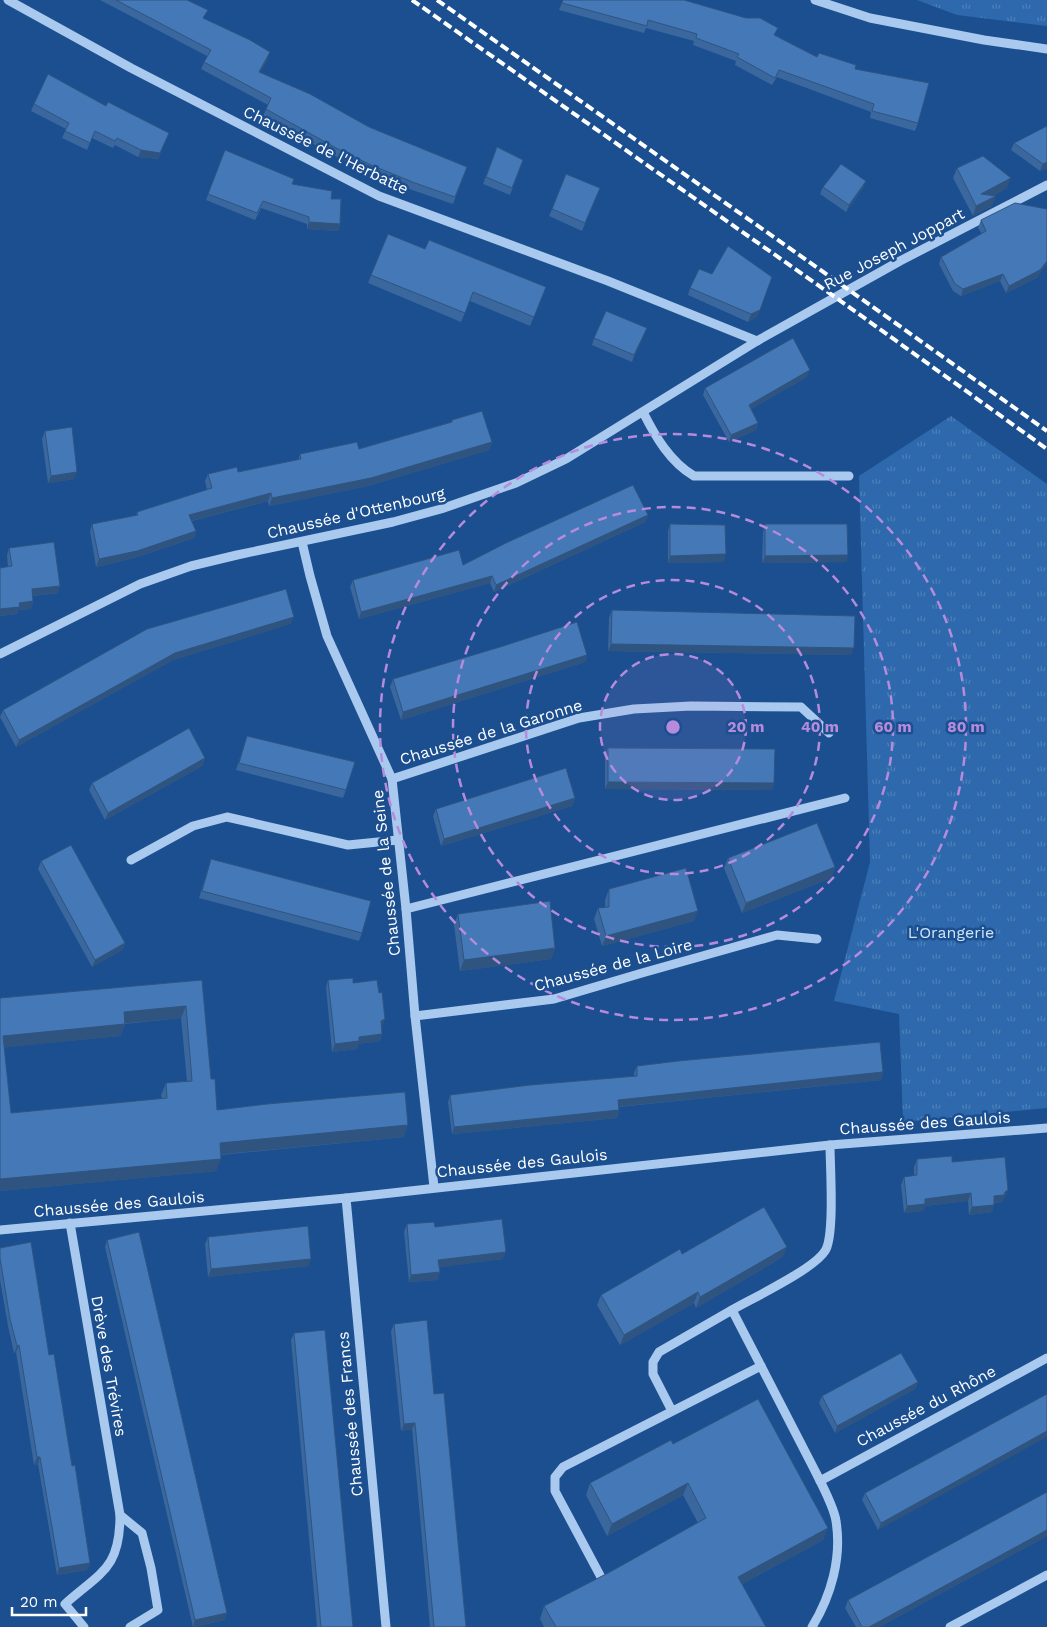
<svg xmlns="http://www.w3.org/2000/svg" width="1047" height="1627" font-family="'Work Sans',sans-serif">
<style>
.grass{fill:url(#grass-tufts)}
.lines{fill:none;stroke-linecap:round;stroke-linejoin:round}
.minor{stroke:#a9c9ee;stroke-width:9}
.rail{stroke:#fff;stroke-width:4;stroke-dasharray:9 4;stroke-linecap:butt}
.wall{fill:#3a679d;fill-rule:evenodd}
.shaded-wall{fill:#305480}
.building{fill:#4478b7;stroke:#305480;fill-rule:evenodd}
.ring{fill:none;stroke:#b68bdc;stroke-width:2.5;stroke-dasharray:9 6}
.labels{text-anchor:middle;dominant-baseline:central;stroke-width:5;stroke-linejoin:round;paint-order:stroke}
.street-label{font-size:16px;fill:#fff;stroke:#1b4f8f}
.park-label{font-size:16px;fill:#cfe3fa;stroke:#1b4f8f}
.centre{fill:#b68bdc;stroke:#1b4f8f;stroke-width:2.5}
.ring-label{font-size:15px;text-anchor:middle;font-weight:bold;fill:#b68bdc;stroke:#1b4f8f;stroke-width:5;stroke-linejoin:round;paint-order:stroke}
</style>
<defs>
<pattern id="grass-tufts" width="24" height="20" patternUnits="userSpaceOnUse" patternTransform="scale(1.25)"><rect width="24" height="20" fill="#2e69ad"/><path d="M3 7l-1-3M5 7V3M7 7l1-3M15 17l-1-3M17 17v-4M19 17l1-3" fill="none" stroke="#4d80b9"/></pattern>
</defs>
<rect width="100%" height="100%" fill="#1b4f8f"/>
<!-- grass -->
<g class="grass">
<polygon points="917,0 1047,0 1047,26 957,15"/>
<polygon points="951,416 1047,484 1047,1108 903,1122 899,1014 834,1001 870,862 859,476"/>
</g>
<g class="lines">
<!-- minor -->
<g class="minor">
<polyline points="8,0 131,68 379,196 608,281 757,341"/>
<polyline points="815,0 870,18 984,40 1047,49"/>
<path d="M 643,412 C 655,436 670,462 694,476 L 849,476"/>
<polyline points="302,542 310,576 327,636 392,779 406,909 415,1016 434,1187"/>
<polyline points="0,654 140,584 191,566 237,555 393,522 441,509 516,483 566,459 757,341 900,261 1047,185"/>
<polyline points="392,779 579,718 634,709 691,706 801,707 829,733"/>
<polyline points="131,860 193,826 227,817 348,845 398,840"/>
<polyline points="406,909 845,798"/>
<polyline points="415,1016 554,999 642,973 777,935 817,939"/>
<polyline points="346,1198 386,1627"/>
<path d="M 70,1223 L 120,1515 C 120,1569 101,1572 65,1604 L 84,1627"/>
<polyline points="0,1230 346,1198 830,1145 1047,1128"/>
<path d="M 732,1310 C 753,1298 814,1269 825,1251 C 835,1236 830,1166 830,1145"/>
<path d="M 761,1366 C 778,1399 795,1432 812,1465 C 819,1479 834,1506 836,1521 C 842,1558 831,1596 812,1627"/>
<polyline points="820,1481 1047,1358"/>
<polyline points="120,1515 142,1533 151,1568 158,1610 130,1627"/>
<polyline points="602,1579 555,1491 555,1477 563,1467 761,1366 732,1310 659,1352 653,1362 653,1374 672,1411"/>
<polyline points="950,1627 1047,1575"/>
</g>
<!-- rail -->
<g class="rail">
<polyline points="412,0 835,297 1047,449"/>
<polyline points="437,0 849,290 1047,431"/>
</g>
</g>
<!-- wall -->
<g class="wall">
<polygon points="100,0 187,0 204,19 268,59 260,72 369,127 467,167 453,204 412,190 368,172 333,155 263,116 268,105 201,69 207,56"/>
<polygon points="563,0 775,35 817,57 855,69 918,123 915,131 870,118 871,112 777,77 772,85 735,65 736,61 693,45 694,41 646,28 644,33 559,10"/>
<polygon points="34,104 106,106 169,133 158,159 138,157 115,145 113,148 92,138 87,150 62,138 66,129 31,111"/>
<polygon points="1047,126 1047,168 1040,171 1011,150 1014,143"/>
<polygon points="497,147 523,160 510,195 483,184"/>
<polygon points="225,150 292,184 331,199 340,224 338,231 307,229 307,224 261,208 255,220 206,200"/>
<polygon points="957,168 1007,188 992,196 992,206 973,216 953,178"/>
<polygon points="866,181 863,188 846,212 820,194 823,187"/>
<polygon points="600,188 582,231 549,216 552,209"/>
<polygon points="981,220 1038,277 1006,293 1000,281 961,296 953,291 939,264 941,257 982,234 978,228"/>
<polygon points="425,249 546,287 530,326 470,301 461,322 368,283 371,275"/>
<polygon points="712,274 772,277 757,317 748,322 688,295 690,288"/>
<polygon points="644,335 632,362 592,345 594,338"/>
<polygon points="807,377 751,409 758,423 756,430 729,442 703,395 705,388"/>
<polygon points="452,420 492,442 489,450 368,486 269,506 268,501 192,521 196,531 194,538 134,558 96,567 90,531 92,524 136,515 137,512 207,490 205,481 208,474 238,472 298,460 300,454 359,449 451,422"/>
<polygon points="45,431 74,479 48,483 42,439"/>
<polygon points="648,515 645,522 494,592 490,583 359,619 350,587 353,580 463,565"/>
<polygon points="670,524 724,562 668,563 668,531"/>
<polygon points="765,524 848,555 846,562 762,563 763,532"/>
<polygon points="9,548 58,593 33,596 33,601 31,609 18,610 17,614 0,616 0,568 8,567 7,555"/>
<polygon points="612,610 851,655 608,651 609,618"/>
<polygon points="291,624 173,660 16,747 0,717 3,710"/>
<polygon points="587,655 585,662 401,720 390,687 393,679"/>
<polygon points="247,736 346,790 343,798 236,770"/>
<polygon points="608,748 774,783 772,790 605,789 605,755"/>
<polygon points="205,758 202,766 105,820 89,790 92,783"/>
<polygon points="575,798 572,806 441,846 433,816 436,809"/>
<polygon points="728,858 835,867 831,878 742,913 724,868"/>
<polygon points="211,859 362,933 359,941 199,898"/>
<polygon points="41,861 125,943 122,950 92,967 38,869"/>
<polygon points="609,889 694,921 602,946 594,919 598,908 605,907 605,900"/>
<polygon points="458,914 555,948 551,959 460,971 454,925"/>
<path d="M 202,980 L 211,1079 L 217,1110 L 404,1137 L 221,1155 L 216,1171 L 0,1191 L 0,998 ZM 181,1018 L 187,1081 L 166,1083 L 161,1095 L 162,1099 L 11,1113 L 4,1047 L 120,1036 L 125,1024 Z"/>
<polygon points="328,980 353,983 382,1027 382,1034 380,1041 358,1044 357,1049 332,1052 326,987"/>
<polygon points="637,1066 883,1072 881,1080 619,1107 619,1110 617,1118 452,1134 448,1102 450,1095 634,1076 634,1073"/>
<polygon points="917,1159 952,1162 1005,1198 1003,1198 1002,1202 994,1203 992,1212 969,1215 968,1201 925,1206 923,1211 904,1213 901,1185 904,1177 914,1176 914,1167"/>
<polygon points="407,1224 435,1227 503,1259 439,1267 440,1272 437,1280 409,1282 404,1232"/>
<polygon points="208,1237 309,1266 208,1277 205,1244"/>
<polygon points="107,1240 225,1620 193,1627 105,1247"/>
<polygon points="0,1248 49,1355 72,1466 90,1563 87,1570 57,1575 38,1464 34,1465 16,1352 14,1353 8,1326 0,1280"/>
<polygon points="783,1257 696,1308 694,1303 620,1345 597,1305 601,1295"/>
<polygon points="394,1324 434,1394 466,1627 430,1627 412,1429 401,1431 391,1331"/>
<polygon points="294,1333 353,1627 317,1627 291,1340"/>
<polygon points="918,1382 915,1389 835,1433 819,1403 822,1396"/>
<polygon points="1047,1394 878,1530 862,1500 865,1493"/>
<polygon points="673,1444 828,1528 823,1540 742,1584 766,1627 544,1627 540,1619 544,1606 610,1572 698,1523 683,1495 607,1536 586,1495 590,1483"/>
<polygon points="1047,1536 879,1627 856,1627 845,1608 848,1600"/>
</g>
<!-- shaded-wall -->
<g class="shaded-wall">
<polygon points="270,52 268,59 257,79 259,72"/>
<polygon points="169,133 158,159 138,157 141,150"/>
<polygon points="1047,162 1047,168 1040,171 1043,164"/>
<polygon points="1011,178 1007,188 977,204 981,194"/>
<polygon points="866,181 863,188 846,212 849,205"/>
<polygon points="996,196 992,206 973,216 976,206"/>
<polygon points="309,222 340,224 338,231 307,229"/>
<polygon points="1047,261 1047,264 1038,277 1006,293 1009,286"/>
<polygon points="1003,274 1000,281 961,296 963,289"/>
<polygon points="760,310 757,317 748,322 751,314"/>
<polygon points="647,328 644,335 632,362 634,355"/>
<polygon points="810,370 807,377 746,412 749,405"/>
<polygon points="758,423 756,430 729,442 731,435"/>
<polygon points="492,442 489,450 368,486 269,506 272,498"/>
<polygon points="77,472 74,479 48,483 51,476"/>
<polygon points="271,493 268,501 187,522 189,515"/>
<polygon points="648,515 645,522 494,592 496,585"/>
<polygon points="196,531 194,538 134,558 96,567 99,559"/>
<polygon points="726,554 724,562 668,563 670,556"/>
<polygon points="848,555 846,562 762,563 765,556"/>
<polygon points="492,576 490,583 359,619 361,612"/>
<polygon points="60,586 58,593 30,596 32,589"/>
<polygon points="33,601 31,609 18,610 17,614 0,616 0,609 19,603"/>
<polygon points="294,617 291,624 173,660 16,747 19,740 175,653"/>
<polygon points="611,644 854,648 851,655 608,651"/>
<polygon points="587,655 585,662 401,720 403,712"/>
<polygon points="205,758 202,766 105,820 108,813"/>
<polygon points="608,782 774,783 772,790 605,789"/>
<polygon points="575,798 572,806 441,846 444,839"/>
<polygon points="835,867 831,878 742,913 746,903"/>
<polygon points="698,911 694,921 602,946 606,936"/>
<polygon points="125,943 122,950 92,967 95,960"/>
<polygon points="555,948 551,959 460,971 464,960"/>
<polygon points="186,1006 181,1018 119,1024 124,1012"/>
<polygon points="385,1019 382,1027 381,1021"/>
<polygon points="125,1024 120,1036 0,1048 3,1036"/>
<polygon points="382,1034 380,1041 358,1044 357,1049 332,1052 335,1044 359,1037"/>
<polygon points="883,1072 881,1080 616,1107 618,1100"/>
<polygon points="619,1110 617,1118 452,1134 454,1127"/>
<polygon points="408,1125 404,1137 215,1155 220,1143"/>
<polygon points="221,1159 216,1171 0,1191 0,1179"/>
<polygon points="1008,1190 1005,1198 1003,1198 1002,1202 992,1203 994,1196"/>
<polygon points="971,1193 968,1201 925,1206 923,1211 904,1213 907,1206 925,1199"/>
<polygon points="994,1205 992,1212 969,1215 972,1207"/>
<polygon points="787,1247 783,1257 696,1308 700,1297"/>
<polygon points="506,1252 503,1259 436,1268 438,1260"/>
<polygon points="311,1259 309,1266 208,1277 211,1269"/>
<polygon points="440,1272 437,1280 409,1282 411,1275"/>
<polygon points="698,1292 694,1303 620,1345 624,1335"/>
<polygon points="19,1345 16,1352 14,1353 17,1346"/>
<polygon points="918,1382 915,1389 835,1433 837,1426"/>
<polygon points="415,1423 412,1429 401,1431 404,1424"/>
<polygon points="1047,1431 1047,1437 878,1530 881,1523"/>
<polygon points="37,1457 40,1457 38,1464 34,1465"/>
<polygon points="688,1483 683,1495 607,1536 612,1524"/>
<polygon points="828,1528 823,1540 733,1589 738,1577"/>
<polygon points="1047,1530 1047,1536 879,1627 869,1627"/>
<polygon points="90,1563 87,1570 57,1575 59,1568"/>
<polygon points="227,1613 225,1620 193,1627 195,1620"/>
</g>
<!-- building -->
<g class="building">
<polygon points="116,0 187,0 208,10 203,18 250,40 270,52 259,72 310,94 369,127 467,167 455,197 415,183 371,165 336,148 266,109 271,98 204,62 211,50"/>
<polygon points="563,0 684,0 746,18 760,18 778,28 774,35 817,57 819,53 856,65 855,69 929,83 918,123 872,111 874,104 779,70 775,78 737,57 739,54 696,38 697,34 648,20 647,26 562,3"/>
<polygon points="48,74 106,106 108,102 169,133 160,153 141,150 117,138 115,141 95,131 90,143 65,131 69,123 34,104"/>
<polygon points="1047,126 1047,162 1043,164 1014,143"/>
<polygon points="497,147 523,160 512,188 486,177"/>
<polygon points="225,150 294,179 292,184 332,191 331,199 341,199 340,224 309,222 309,217 263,201 257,213 208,194"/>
<polygon points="983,156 1011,178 981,194 996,196 976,206 957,168"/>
<polygon points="841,164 866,181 849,205 823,187"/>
<polygon points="566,174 600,188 585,223 552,209"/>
<polygon points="1015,203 1047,209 1047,261 1040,270 1009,286 1003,274 963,289 955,284 941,257 986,231 981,220"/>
<polygon points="388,234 425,249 429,240 546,287 534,317 473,292 465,313 371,275"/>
<polygon points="728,246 772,277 760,310 751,314 690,288 699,269 712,274"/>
<polygon points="606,311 647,328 634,355 594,338"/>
<polygon points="793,338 810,370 749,405 758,423 731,435 705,388"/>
<polygon points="482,411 492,442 371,478 272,498 271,493 189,515 196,531 137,551 99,559 92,524 138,515 137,512 212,488 208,474 237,467 238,472 301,459 300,454 357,442 359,449 452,422 452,420"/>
<polygon points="72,427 77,472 51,476 45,431"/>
<polygon points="633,485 648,515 496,585 492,576 361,612 353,580 459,550 463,565 506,543"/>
<polygon points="670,524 725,525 726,554 670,556"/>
<polygon points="765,524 847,524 848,555 765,556"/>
<polygon points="54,542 60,586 32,589 33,601 19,603 20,607 0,609 0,568 12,566 9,548"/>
<polygon points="286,589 294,617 175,653 19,740 3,710 147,629"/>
<polygon points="612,610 855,616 854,648 611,644"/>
<polygon points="577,622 587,655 403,712 393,679 500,647"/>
<polygon points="189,728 205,758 108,813 92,783"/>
<polygon points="247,736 355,762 346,790 239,763"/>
<polygon points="608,748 775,749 774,783 608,782"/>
<polygon points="566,768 575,798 444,839 436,809"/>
<polygon points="817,823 835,867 746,903 728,858"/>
<polygon points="71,845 125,943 95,960 41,861"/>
<polygon points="211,859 371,901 362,933 202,891"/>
<polygon points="686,868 698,911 606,936 598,908 609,907 609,889"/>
<polygon points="550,901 555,948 464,960 458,914"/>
<polygon points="353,978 353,983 377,980 379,993 382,992 385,1019 381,1021 382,1034 359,1037 359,1041 335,1044 328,980"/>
<path d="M 202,980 L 211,1079 L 215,1079 L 217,1110 L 267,1104 L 405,1092 L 408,1125 L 220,1143 L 221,1159 L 0,1179 L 0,998 ZM 186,1006 L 192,1081 L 166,1083 L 167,1098 L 11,1113 L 3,1036 L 125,1024 L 124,1012 Z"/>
<polygon points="880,1042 883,1072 618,1100 619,1110 454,1127 450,1095 530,1085 637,1076 637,1066 678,1061"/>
<polygon points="952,1156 952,1162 1005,1157 1008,1190 1005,1192 1004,1195 994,1196 994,1205 972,1207 971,1193 925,1199 925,1204 907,1206 904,1177 917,1175 917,1159"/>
<polygon points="764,1207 787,1247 700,1297 698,1292 624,1335 601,1295 680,1249 682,1254"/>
<polygon points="502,1219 506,1252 438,1260 440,1272 411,1275 407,1224 434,1222 435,1227"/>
<polygon points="308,1226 311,1259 211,1269 208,1237"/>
<polygon points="139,1232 227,1613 195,1620 107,1240"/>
<polygon points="31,1242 49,1355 54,1354 72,1466 75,1465 90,1563 59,1568 40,1457 37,1457 19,1345 17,1346 10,1319 0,1258 0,1248"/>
<polygon points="427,1320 434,1394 444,1393 466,1627 434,1627 415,1423 404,1424 394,1324"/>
<polygon points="325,1330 353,1627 321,1627 294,1333"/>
<polygon points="901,1353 918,1382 837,1426 822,1396"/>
<polygon points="1047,1394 1047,1431 881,1523 865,1493"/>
<polygon points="758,1399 828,1528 738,1577 766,1627 556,1627 544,1606 610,1572 706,1518 688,1483 612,1524 590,1483 671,1440 673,1444"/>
<polygon points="1047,1492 1047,1530 869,1627 862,1627 848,1600"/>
</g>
<!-- distance rings -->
<circle cx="673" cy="727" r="73" fill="#b68bdc" fill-opacity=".12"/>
<g class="ring">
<circle cx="673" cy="727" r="73"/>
<circle cx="673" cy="727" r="147"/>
<circle cx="673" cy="727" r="220"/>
<circle cx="673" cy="727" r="293"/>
</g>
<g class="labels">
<!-- street labels -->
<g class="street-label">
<text transform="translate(326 150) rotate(26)">Chaussée de l'Herbatte</text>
<text transform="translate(894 249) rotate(-28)">Rue Joseph Joppart</text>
<text transform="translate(356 513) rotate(-13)">Chaussée d'Ottenbourg</text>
<text transform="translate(491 732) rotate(-17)">Chaussée de la Garonne</text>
<text transform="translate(386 873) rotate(-96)">Chaussée de la Seine</text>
<text transform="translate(613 965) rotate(-15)">Chaussée de la Loire</text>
<text transform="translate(925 1123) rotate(-4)">Chaussée des Gaulois</text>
<text transform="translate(522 1163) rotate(-6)">Chaussée des Gaulois</text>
<text transform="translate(119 1204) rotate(-5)">Chaussée des Gaulois</text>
<text transform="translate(109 1366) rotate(80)">Drève des Trévires</text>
<text transform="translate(926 1406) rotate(-28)">Chaussée du Rhône</text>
<text transform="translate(350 1414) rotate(-95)">Chaussée des Francs</text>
</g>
<!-- park labels -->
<g class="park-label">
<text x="951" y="932">L'Orangerie</text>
</g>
</g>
<circle cx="673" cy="727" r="8" class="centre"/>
<g class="ring-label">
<text x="746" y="732">20 m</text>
<text x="820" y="732">40 m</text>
<text x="893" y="732">60 m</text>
<text x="966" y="732">80 m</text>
</g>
<!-- scale -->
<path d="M12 1607v8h74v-8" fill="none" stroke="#ffffff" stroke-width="2.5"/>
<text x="20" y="1607" font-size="15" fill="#ffffff" stroke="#1b4f8f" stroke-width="4" paint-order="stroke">20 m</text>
</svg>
